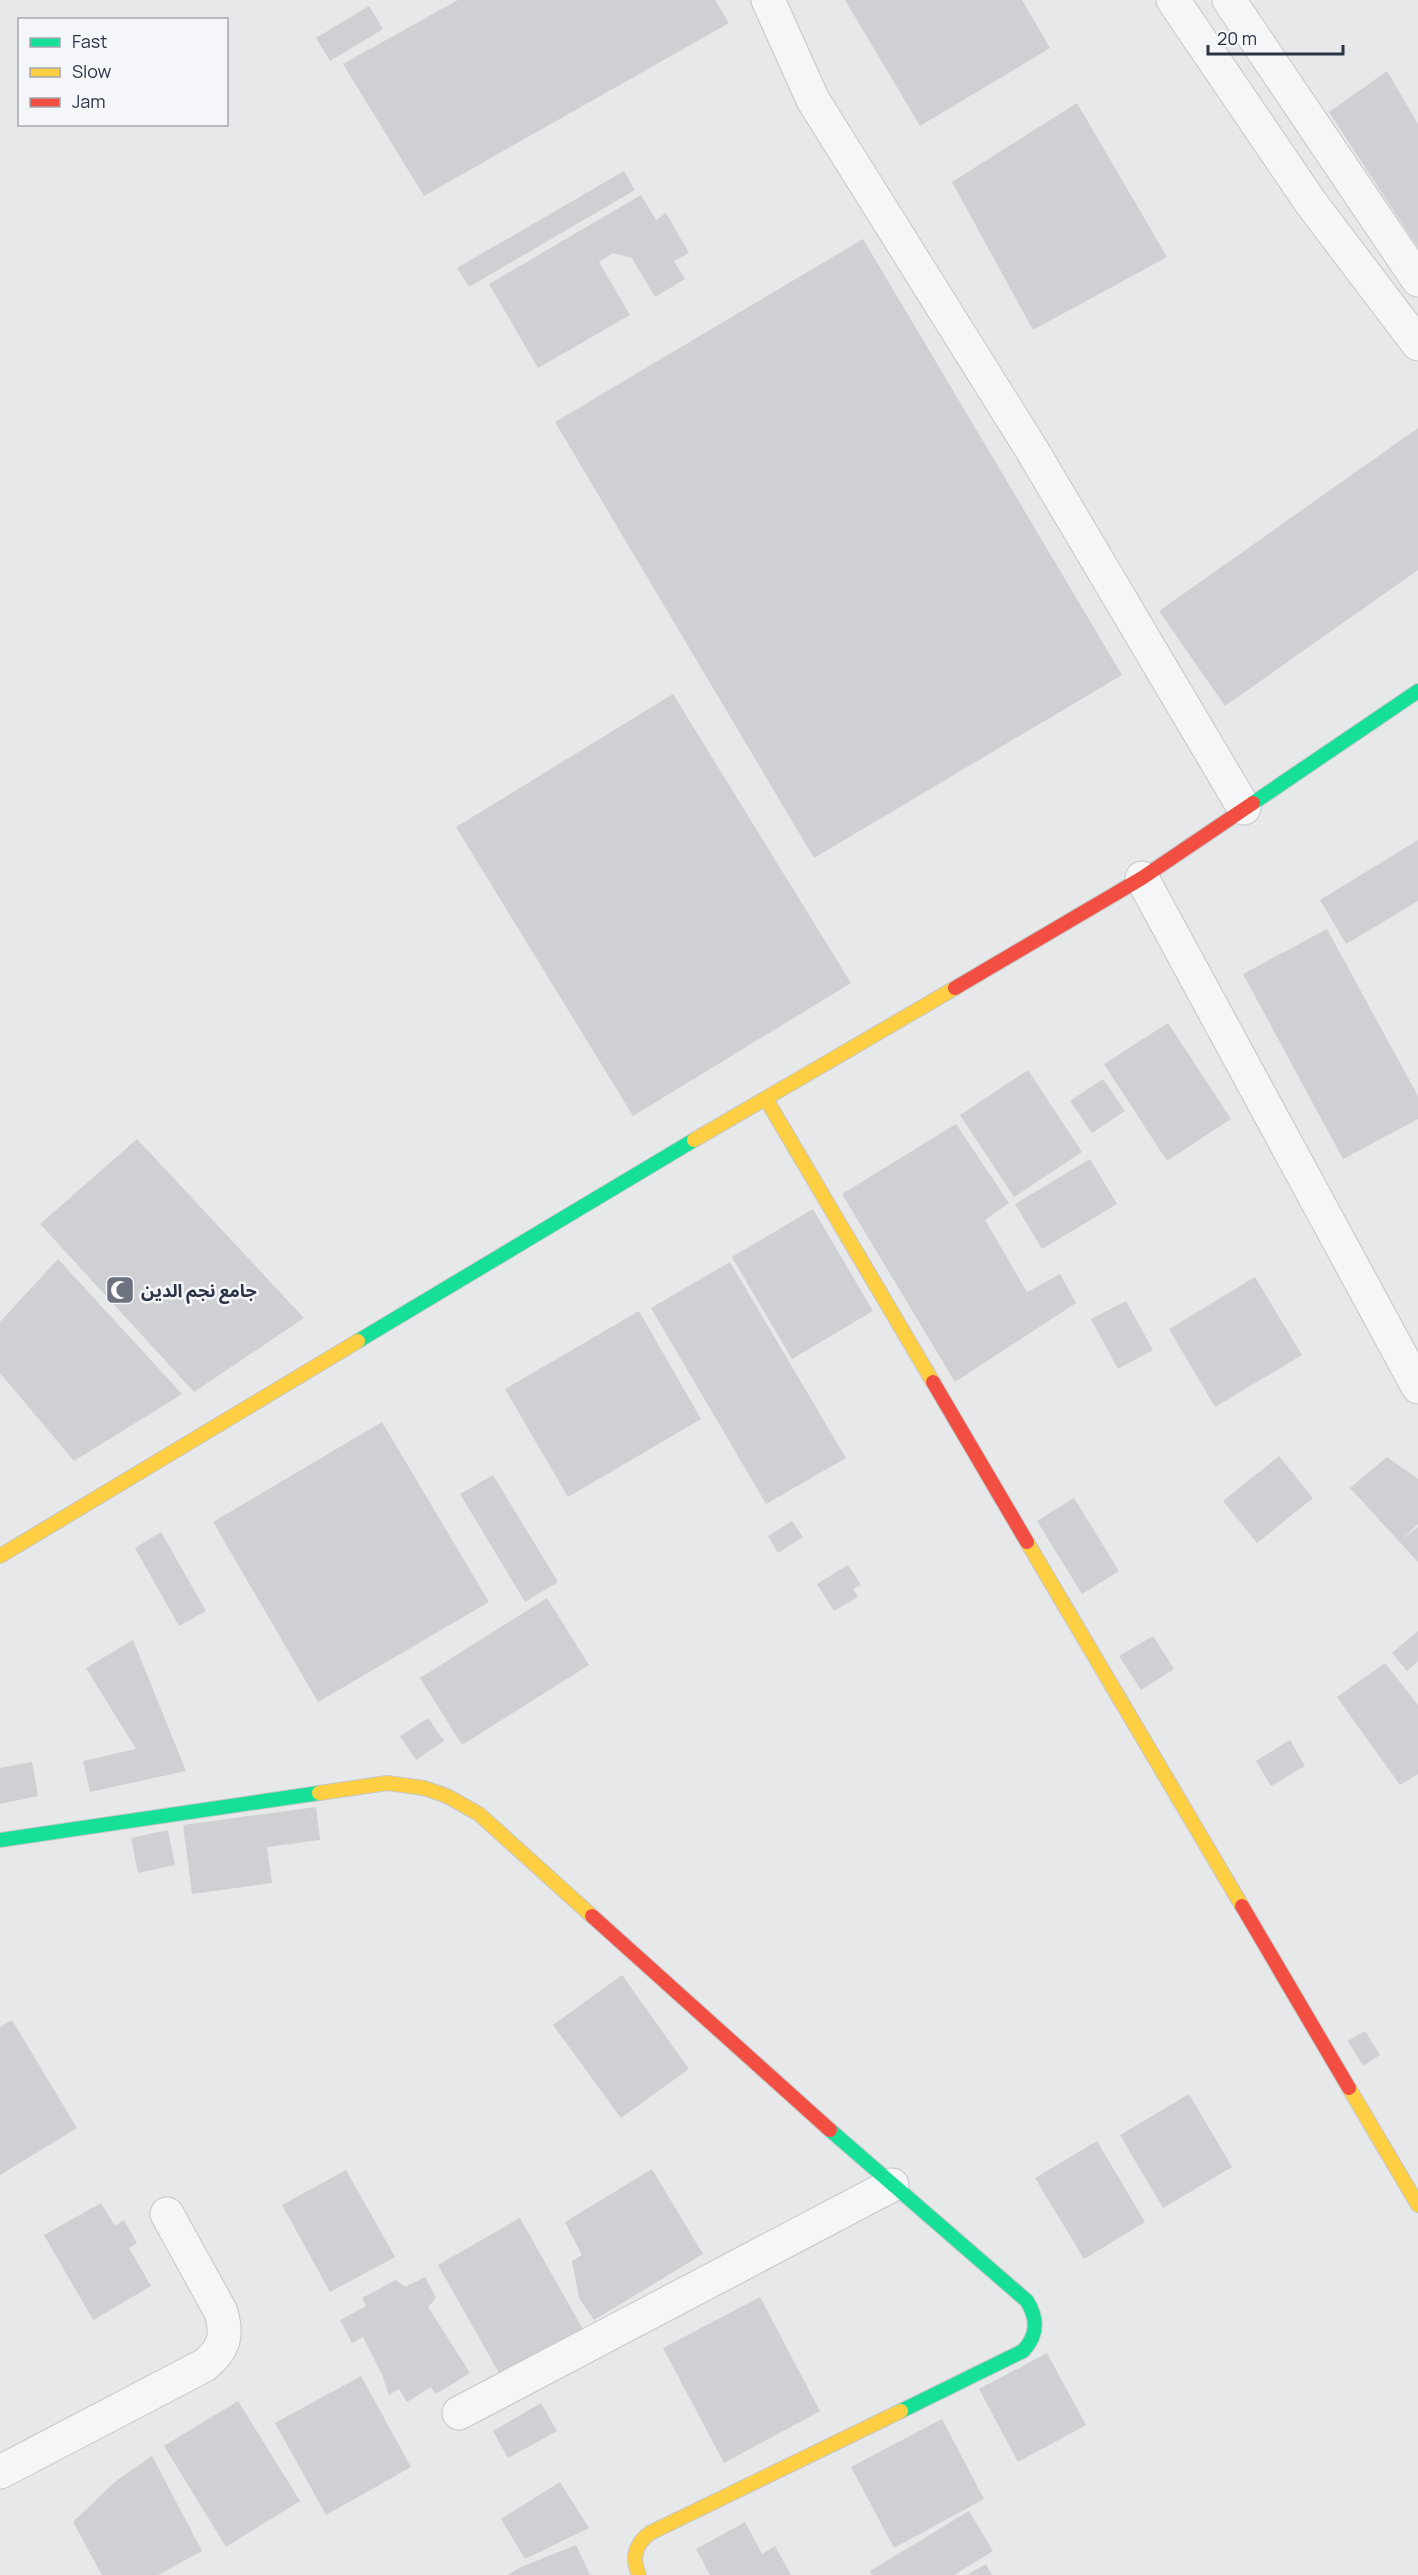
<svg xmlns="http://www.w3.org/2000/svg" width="1418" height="2575" font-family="Manrope,'Noto Sans Arabic',sans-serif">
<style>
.building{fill:#ced0d3}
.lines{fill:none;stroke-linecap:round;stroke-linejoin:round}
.street-casing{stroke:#c4c6c8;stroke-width:35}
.fast-casing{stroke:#c4c6c8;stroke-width:16}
.slow-casing{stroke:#c4c6c8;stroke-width:16}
.jam-casing{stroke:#c4c6c8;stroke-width:16}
.street{stroke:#f5f6f7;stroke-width:33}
.fast{stroke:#16e098;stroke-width:14}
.slow{stroke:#ffcf43;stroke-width:14}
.jam{stroke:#f24e42;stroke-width:14}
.labels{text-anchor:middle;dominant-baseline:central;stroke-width:5;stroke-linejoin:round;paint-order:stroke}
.poi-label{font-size:18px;font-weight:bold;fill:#2b3445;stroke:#f4f6f9;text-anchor:start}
</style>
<rect width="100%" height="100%" fill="#e6e8ea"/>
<!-- building -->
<g class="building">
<polygon points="458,0 715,0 729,23 424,196 343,64"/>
<polygon points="845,0 1022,0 1050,48 920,126"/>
<polygon points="369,6 383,29 330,61 316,38"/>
<polygon points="1387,71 1418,124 1418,248 1329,112"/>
<polygon points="1077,103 1167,257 1033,330 952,182"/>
<polygon points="624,171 635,190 469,287 457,268"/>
<polygon points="641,195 656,220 666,213 689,253 674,261 685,279 655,297 632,258 613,253 599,262 630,315 538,368 489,284"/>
<polygon points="863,239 1122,675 814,858 555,422"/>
<polygon points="1418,428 1418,570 1225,706 1159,611"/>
<polygon points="673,694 851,983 633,1116 456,827"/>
<polygon points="1418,840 1418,901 1346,944 1320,900"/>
<polygon points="1327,929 1418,1096 1418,1119 1343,1159 1243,974"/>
<polygon points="1168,1023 1231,1119 1167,1161 1104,1064"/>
<polygon points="1028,1070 1082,1152 1014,1197 960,1115"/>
<polygon points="1103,1079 1125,1111 1092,1133 1070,1101"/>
<polygon points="956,1124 1009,1203 985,1220 1027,1292 1060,1274 1076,1303 955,1382 842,1194"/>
<polygon points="137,1139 304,1318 194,1392 40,1224"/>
<polygon points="1090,1159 1117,1204 1042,1249 1015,1204"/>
<polygon points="813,1209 873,1311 792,1359 732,1257"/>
<polygon points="58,1259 182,1394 74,1461 0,1373 0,1322"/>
<polygon points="730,1262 846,1458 766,1504 651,1308"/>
<polygon points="1255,1277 1302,1355 1215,1407 1169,1329"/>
<polygon points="1126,1301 1153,1350 1118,1369 1091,1319"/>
<polygon points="639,1311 701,1419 568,1497 505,1389"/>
<polygon points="382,1422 489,1602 318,1702 213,1522"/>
<polygon points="1279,1456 1313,1498 1257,1543 1223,1501"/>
<polygon points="1387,1457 1418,1479 1418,1524 1402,1539 1418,1527 1418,1562 1350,1488"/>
<polygon points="493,1475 558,1582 525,1602 460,1494"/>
<polygon points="1074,1498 1119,1571 1082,1594 1037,1521"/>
<polygon points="792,1521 803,1537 778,1553 768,1536"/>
<polygon points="161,1532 206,1611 179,1626 135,1548"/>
<polygon points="848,1565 861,1585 853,1589 858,1597 834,1611 817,1584"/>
<polygon points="547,1598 589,1665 462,1745 420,1678"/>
<polygon points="1418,1631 1418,1661 1407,1671 1392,1653"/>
<polygon points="1153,1636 1174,1669 1141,1690 1119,1656"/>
<polygon points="133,1640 186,1771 90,1792 83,1761 136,1749 86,1668"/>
<polygon points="1385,1663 1418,1705 1418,1774 1400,1785 1337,1697"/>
<polygon points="428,1718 444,1741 416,1760 400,1736"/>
<polygon points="1290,1740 1305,1766 1271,1786 1256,1761"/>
<polygon points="32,1762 38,1796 0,1804 0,1768"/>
<polygon points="316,1807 320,1840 267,1847 272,1883 192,1894 183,1825"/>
<polygon points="168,1830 175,1865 138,1873 131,1838"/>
<polygon points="622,1975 689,2069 621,2118 553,2025"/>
<polygon points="12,2020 77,2128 0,2175 0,2027"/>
<polygon points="1365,2031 1380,2055 1363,2066 1348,2041"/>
<polygon points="1189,2094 1232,2167 1163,2208 1120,2135"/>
<polygon points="1097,2141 1145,2222 1084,2259 1035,2178"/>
<polygon points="652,2169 703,2254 594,2320 579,2298 572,2261 582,2255 565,2222"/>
<polygon points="346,2170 395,2257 330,2292 282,2205"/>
<polygon points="101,2203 115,2226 124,2220 137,2243 129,2248 151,2286 93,2320 44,2235"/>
<polygon points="520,2218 585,2333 503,2380 438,2265"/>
<polygon points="425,2277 436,2298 428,2307 470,2373 436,2394 431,2387 407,2402 399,2389 389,2395 382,2375 363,2337 352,2343 340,2320 366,2306 362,2298 396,2280 405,2287"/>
<polygon points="760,2297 820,2411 724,2463 663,2348"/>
<polygon points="1047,2353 1086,2425 1018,2462 979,2389"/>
<polygon points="361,2376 411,2467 326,2515 275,2423"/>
<polygon points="238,2401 300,2501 226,2547 164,2446"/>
<polygon points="541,2403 557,2431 508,2458 493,2431"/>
<polygon points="942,2419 984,2499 894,2548 851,2467"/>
<polygon points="152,2456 202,2551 158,2575 102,2575 73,2522 116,2481"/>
<polygon points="560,2482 589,2528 525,2559 501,2519"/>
<polygon points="969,2511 993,2551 954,2575 872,2575 870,2571"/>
<polygon points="745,2522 762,2554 775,2546 791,2575 710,2575 696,2549"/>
<polygon points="576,2545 590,2575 507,2575 521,2567"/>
<polygon points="986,2564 992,2575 966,2575"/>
</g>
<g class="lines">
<!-- street casing -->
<g class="street-casing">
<g id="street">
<polyline points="768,0 813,100 1032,450 1244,808"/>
<polyline points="1173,0 1311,203 1418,344"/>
<polyline points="1229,0 1418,280"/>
<polyline points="1142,878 1418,1387"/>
<polyline points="459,2413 892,2185"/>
<path d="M 0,2472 L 205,2365 C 224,2349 228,2336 221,2312 L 167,2214"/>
</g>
</g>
<!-- fast casing -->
<g class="fast-casing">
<g id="fast">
<polyline points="1253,803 1418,691"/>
<polyline points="358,1341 694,1140"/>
<polyline points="0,1840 319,1793"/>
<path d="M 830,2130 L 1027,2301 C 1038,2319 1038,2335 1023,2351 L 901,2411"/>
</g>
</g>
<!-- slow casing -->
<g class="slow-casing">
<g id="slow">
<polyline points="766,1099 933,1382"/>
<polyline points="694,1140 955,988"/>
<polyline points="1027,1542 1242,1906"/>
<polyline points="0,1556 358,1341"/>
<polyline points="319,1793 387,1783 424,1788 447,1796 479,1814 592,1916"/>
<polyline points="1349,2088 1418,2205"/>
<path d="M 639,2575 C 631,2558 635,2544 650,2533 L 901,2411"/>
</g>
</g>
<!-- jam casing -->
<g class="jam-casing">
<g id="jam">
<polyline points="955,988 1142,878 1253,803"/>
<polyline points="933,1382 1027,1542"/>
<polyline points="1242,1906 1349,2088"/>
<polyline points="592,1916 830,2130"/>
</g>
</g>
<!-- street -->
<use href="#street" class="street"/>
<!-- fast -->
<use href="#fast" class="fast"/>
<!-- slow -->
<use href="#slow" class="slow"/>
<!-- jam -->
<use href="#jam" class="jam"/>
</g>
<!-- icons -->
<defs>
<g id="mosque-square" transform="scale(1.5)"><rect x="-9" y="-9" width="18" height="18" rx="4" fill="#6c737f" stroke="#f4f6f9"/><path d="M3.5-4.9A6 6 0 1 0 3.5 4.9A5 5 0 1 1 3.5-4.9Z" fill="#fff"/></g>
</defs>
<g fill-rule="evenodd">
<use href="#mosque-square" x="120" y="1290"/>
</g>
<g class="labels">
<!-- poi labels -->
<g class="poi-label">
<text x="141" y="1290">جامع نجم الدين</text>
</g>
</g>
<!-- legend -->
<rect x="18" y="18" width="210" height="108" fill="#f4f6f9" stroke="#a4a8b1" stroke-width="1.5"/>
<rect x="30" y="38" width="30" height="9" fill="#16e098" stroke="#a4a8b1" stroke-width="1.5"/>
<text x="72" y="48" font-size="18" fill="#2b3445">Fast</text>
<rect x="30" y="68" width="30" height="9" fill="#ffcf43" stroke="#a4a8b1" stroke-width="1.5"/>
<text x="72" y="78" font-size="18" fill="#2b3445">Slow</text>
<rect x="30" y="98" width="30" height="9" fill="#f24e42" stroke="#a4a8b1" stroke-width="1.5"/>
<text x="72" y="108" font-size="18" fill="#2b3445">Jam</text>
<!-- scale -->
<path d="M1208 45v9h135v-9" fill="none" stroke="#2b3445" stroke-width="3"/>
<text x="1217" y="45" font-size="18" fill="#2b3445" stroke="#f4f6f9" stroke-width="4.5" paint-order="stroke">20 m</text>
</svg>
